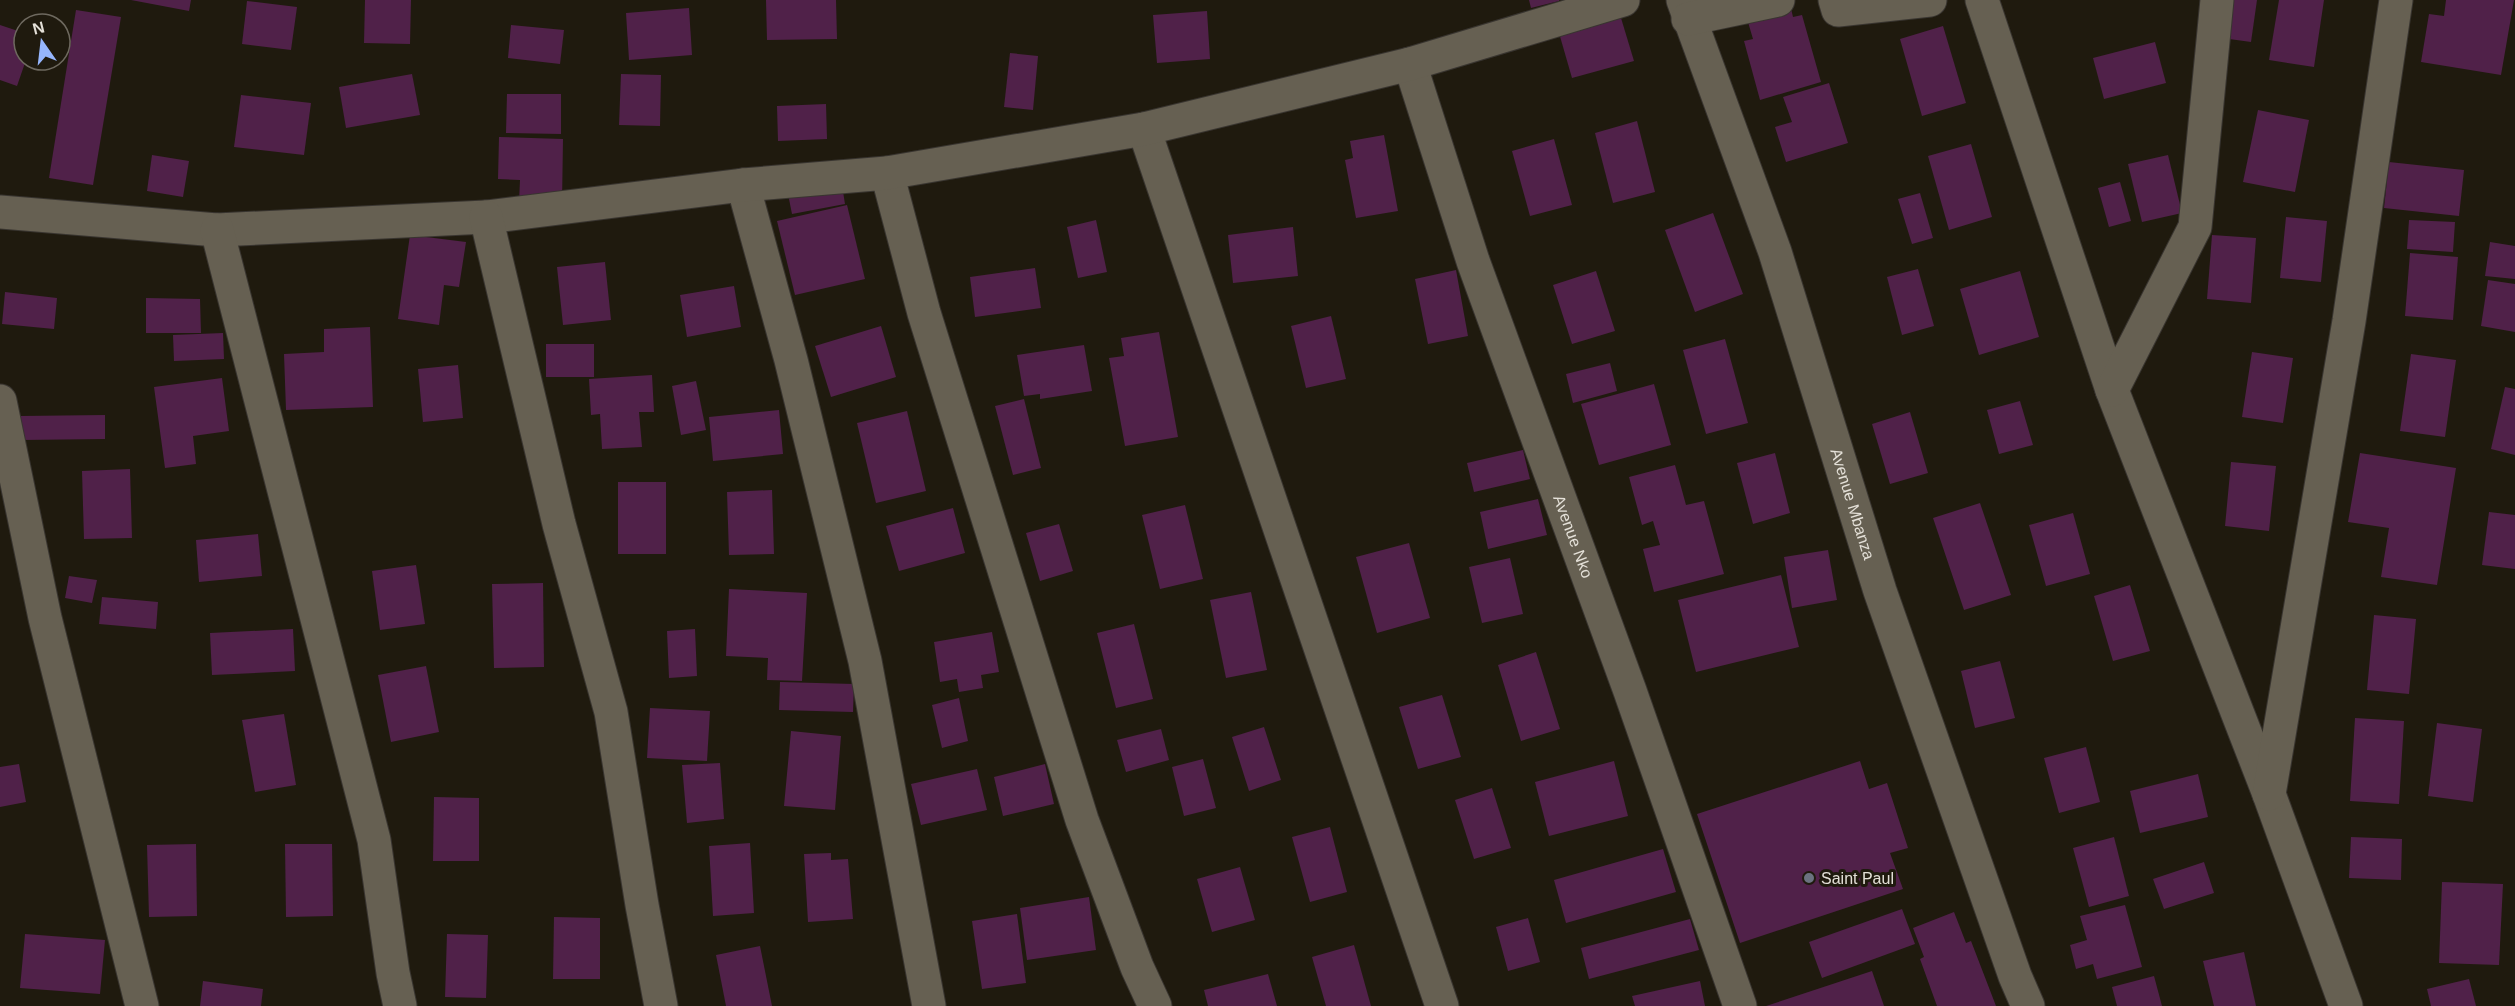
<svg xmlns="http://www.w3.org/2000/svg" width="2515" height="1006" font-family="Helvetica,sans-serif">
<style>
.building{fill:#502149}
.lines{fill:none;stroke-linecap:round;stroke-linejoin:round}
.street-casing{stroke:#393530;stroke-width:35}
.street{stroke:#666052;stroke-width:33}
.worship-dot{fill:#6b7280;stroke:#1f1a0e;stroke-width:2}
.labels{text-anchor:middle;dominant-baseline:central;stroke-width:6;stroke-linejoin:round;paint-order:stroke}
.street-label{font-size:16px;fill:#e4e0d8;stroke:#1f1a0e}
.poi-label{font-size:16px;fill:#e4e0d8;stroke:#1f1a0e;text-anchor:start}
</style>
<rect width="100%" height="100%" fill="#1f1a0e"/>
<!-- building -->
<g class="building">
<polygon points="131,0 191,0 189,11"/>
<polygon points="365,0 411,0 410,44 364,43"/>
<polygon points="766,0 836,0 837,39 767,40"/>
<polygon points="1529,0 1559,0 1559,1 1531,8"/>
<polygon points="1789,0 1793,17 1802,15 1821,82 1760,100 1744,41 1753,39 1745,12"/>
<polygon points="2227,0 2257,0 2251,42 2222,38"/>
<polygon points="2279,0 2324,0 2314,67 2269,60"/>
<polygon points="2446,0 2514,0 2501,75 2421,62 2429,14 2444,16"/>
<polygon points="247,1 297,7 291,50 242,44"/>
<polygon points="689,8 692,55 629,60 626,13"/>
<polygon points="1618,8 1634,61 1572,78 1557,26"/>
<polygon points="76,10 121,17 93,185 49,178"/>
<polygon points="1207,11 1210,59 1157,63 1153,15"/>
<polygon points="0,25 24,33 24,60 26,60 17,86 0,80"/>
<polygon points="511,25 564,30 560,64 508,58"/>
<polygon points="1943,26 1966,103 1922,116 1900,39"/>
<polygon points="2155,42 2166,83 2104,99 2093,58"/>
<polygon points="1010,53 1038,56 1033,110 1004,107"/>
<polygon points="412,74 420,115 346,128 339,87"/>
<polygon points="621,74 661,75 660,126 619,125"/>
<polygon points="1829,83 1848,143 1786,162 1775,127 1792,122 1783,97"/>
<polygon points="507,94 561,94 561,134 506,133"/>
<polygon points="241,95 311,103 304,155 234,147"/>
<polygon points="826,104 827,139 778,141 777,106"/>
<polygon points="2258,110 2309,120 2295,192 2243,182"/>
<polygon points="1637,121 1655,192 1613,203 1595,133"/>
<polygon points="1384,135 1398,211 1356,218 1345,160 1353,158 1350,141"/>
<polygon points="499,137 563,139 562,204 519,202 520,180 498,179"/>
<polygon points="1554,139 1572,205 1530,216 1512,151"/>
<polygon points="1971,144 1992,217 1949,230 1928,156"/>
<polygon points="152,155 189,161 183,197 147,191"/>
<polygon points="2168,155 2182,213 2142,222 2128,164"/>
<polygon points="2389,162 2464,170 2459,216 2384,208"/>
<polygon points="841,179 845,204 792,214 787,189"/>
<polygon points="2120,182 2131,221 2109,227 2098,188"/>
<polygon points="1920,193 1933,238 1912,244 1898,199"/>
<polygon points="847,205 865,279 795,295 777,221"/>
<polygon points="1713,213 1743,294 1695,312 1665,230"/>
<polygon points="2286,217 2327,221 2321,282 2280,278"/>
<polygon points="1096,220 1107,272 1078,278 1067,227"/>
<polygon points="2409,220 2455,222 2453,252 2407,249"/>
<polygon points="1293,227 1298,276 1233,283 1228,235"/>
<polygon points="410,235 466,242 459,287 444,285 439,325 398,319"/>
<polygon points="2212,235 2256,238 2251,303 2207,299"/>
<polygon points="2490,242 2515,246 2515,279 2485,276"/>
<polygon points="2410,253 2458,257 2453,320 2405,316"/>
<polygon points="605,262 611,320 563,325 557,267"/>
<polygon points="1035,268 1041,308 975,317 970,277"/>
<polygon points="1918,269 1934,326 1902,335 1887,277"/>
<polygon points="1456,270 1468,336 1428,344 1415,279"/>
<polygon points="1596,271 1615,331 1572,344 1553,285"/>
<polygon points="2020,271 2039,337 1979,355 1960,289"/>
<polygon points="2488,280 2515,284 2515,332 2481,326"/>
<polygon points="734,286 741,327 687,337 680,295"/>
<polygon points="5,292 57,298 54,329 2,324"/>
<polygon points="146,298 200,299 201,333 146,333"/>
<polygon points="1331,316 1346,379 1306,388 1291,326"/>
<polygon points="881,326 896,377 831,397 815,346"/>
<polygon points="370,327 373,407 286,410 284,354 324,352 324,329"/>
<polygon points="1159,332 1178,437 1125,446 1109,358 1124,356 1121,338"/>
<polygon points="223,333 224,359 174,361 173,335"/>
<polygon points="1725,339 1748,423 1706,434 1683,350"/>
<rect x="546" y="344" width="48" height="33"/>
<polygon points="1084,345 1092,391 1040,399 1040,394 1024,396 1017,355"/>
<polygon points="2252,352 2293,358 2283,423 2242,417"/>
<polygon points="2411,354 2456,360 2445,437 2400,431"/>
<polygon points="1610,363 1617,391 1573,403 1566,374"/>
<polygon points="458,365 463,418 423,422 418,369"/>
<polygon points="652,375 654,412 639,412 642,447 602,449 600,414 591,415 589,379"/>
<polygon points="222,378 229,431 193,436 196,464 165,468 154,387"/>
<polygon points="696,381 706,430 681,435 672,386"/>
<polygon points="1654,384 1671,445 1599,465 1581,404"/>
<polygon points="2505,387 2515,389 2515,455 2491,449"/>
<polygon points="1024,399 1041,468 1013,475 995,406"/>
<polygon points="2020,401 2033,445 1999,454 1987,410"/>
<polygon points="779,410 783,454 713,461 709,417"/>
<polygon points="907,411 926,491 876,503 857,423"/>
<polygon points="1910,412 1928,473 1890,484 1872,424"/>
<polygon points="105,415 105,439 21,440 20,416"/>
<polygon points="1523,450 1530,479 1474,492 1467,463"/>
<polygon points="1775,453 1790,513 1753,524 1737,463"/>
<polygon points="2360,453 2456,468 2437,585 2381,577 2389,528 2348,522"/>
<polygon points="2231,462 2276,466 2269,531 2225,526"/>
<polygon points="1675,465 1686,505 1704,501 1724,574 1654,592 1643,549 1660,545 1653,521 1642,525 1629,477"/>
<polygon points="130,469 132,538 84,539 82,471"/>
<rect x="618" y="482" width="48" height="72"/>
<polygon points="772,490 774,554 729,555 727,492"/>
<polygon points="1538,499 1547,535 1488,549 1480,512"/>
<polygon points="1980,503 2011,595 1964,610 1933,518"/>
<polygon points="1185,505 1203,579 1160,589 1142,515"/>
<polygon points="953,508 965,553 899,571 886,526"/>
<polygon points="2489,512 2515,515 2515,569 2482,565"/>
<polygon points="2073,513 2090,574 2046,586 2029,525"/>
<polygon points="1059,524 1073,571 1040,581 1026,533"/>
<polygon points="258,534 262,576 199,582 196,540"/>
<polygon points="1409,543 1430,618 1377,633 1356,557"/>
<polygon points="1828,550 1837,600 1792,608 1784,557"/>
<polygon points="1510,558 1523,614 1482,623 1469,567"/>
<polygon points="416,565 425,624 380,630 372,571"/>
<polygon points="1781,575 1799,647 1696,672 1678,600"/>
<polygon points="69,576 97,580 92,603 65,598"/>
<polygon points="543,583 544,667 494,668 492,584"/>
<polygon points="2130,585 2150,651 2113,661 2094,596"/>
<polygon points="729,589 807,593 802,681 767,680 768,658 726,656"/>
<polygon points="1251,592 1267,670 1226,678 1210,600"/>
<polygon points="102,597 158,602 156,629 99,624"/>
<polygon points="2374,615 2416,619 2409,694 2367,690"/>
<polygon points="1134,624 1153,699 1116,708 1097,633"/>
<polygon points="293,629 295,671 212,675 210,633"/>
<polygon points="695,629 697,676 669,678 667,631"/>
<polygon points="992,632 999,672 981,675 983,688 959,692 957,679 940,682 934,642"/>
<polygon points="1536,652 1560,729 1521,741 1498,665"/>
<polygon points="2000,661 2015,718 1975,728 1961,671"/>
<polygon points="426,666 439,732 391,742 378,675"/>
<polygon points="780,682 854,684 853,712 779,710"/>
<polygon points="1442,695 1461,757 1418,769 1399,707"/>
<polygon points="959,698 968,741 942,748 932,705"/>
<polygon points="650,708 710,711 707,761 647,758"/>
<polygon points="284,714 296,785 255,792 242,720"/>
<polygon points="2355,718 2404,721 2399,804 2350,801"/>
<polygon points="2437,723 2482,729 2473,802 2428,796"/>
<polygon points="1264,727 1281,780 1249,791 1232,737"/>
<polygon points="1161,729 1169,760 1126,772 1117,740"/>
<polygon points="791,731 841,736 835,810 784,806"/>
<polygon points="2086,747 2100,802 2059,813 2044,758"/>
<polygon points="1203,759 1216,808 1184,816 1172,767"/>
<polygon points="1614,761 1628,816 1549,836 1535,782"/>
<polygon points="1860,761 1869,789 1887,783 1908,848 1890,853 1903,889 1740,943 1697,814"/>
<polygon points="720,763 724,819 687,823 682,765"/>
<polygon points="19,764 26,802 0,807 0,767"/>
<polygon points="1045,764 1054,804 1003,816 994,777"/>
<polygon points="977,769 987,810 921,825 911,784"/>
<polygon points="2198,774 2208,817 2140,833 2130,791"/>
<polygon points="1492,788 1511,848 1474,859 1455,800"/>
<polygon points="434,797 479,798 479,861 433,861"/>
<polygon points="1330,827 1347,892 1310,902 1292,837"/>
<polygon points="2114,837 2129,896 2089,907 2073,848"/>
<polygon points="2351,837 2402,839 2401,880 2349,878"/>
<polygon points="750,843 754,913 713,916 709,846"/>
<polygon points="196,844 197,916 149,917 147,845"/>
<polygon points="285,844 332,844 333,916 286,917"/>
<polygon points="1663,849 1676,892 1566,923 1554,880"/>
<polygon points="831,853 831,860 848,859 853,919 808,922 804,854"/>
<polygon points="2204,862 2214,893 2164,909 2153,879"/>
<polygon points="1240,867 1255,920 1212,932 1197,879"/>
<polygon points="2442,882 2503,884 2499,965 2439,963"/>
<polygon points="1089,897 1096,950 1027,960 1020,908"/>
<polygon points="2125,905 2142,967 2097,979 2093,964 2076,969 2070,945 2087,940 2080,916"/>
<polygon points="1902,909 1915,944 1822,978 1809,942"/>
<polygon points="1954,912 1966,943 1971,941 1996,1006 1937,1006 1920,959 1924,957 1913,928"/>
<polygon points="1017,914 1026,983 982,989 972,921"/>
<polygon points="554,917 600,918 600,979 553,979"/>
<polygon points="1528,918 1540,962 1508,971 1496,927"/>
<polygon points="1690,919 1699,950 1589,979 1581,948"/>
<polygon points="25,934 105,940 100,994 20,988"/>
<polygon points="447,934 488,935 486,998 445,997"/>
<polygon points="1354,945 1371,1006 1326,1006 1312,957"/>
<polygon points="760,946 772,1006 726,1006 716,955"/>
<polygon points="2244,952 2256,1006 2214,1006 2203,961"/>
<polygon points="1872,971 1884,1006 1766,1006"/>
<polygon points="1268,974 1277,1006 1208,1006 1204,990"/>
<polygon points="2154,976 2162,1006 2117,1006 2112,987"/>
<polygon points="2469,979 2476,1006 2431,1006 2427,989"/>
<polygon points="203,981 263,989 261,1006 200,1006"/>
<polygon points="1700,981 1705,1006 1635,1006 1632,996"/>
</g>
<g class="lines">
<!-- street casing -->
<g class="street-casing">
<g id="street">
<path id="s1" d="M 1683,0 L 1775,252 L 1880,591 L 2015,976 L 2028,1006"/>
<polyline points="1835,0 1838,10 1930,0"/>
<polyline points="1982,0 2112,390 2269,794 2346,1006"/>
<polyline points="1688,19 1778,0"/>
<path id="s2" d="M 1410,64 L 1473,261 L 1630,691 L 1740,1006"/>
<polyline points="1144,129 1442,1006"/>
<polyline points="887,173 924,313 1082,820 1137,967 1155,1006"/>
<polyline points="743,185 791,360 865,661 929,1006"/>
<polyline points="0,212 217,230 486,217 743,185 887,173 1144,129 1410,64 1623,0"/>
<polyline points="486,217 559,524 611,712 642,905 661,1006"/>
<polyline points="217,230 374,840 393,973 400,1006"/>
<polyline points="2112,390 2195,227 2217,0"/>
<polyline points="0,401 45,618 142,1006"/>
<polyline points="2269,794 2349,321 2396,0"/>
</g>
</g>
<!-- street -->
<use href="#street" class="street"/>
</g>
<!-- markers -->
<circle class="worship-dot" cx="1809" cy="878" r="6"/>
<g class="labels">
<!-- street labels -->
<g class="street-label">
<text stroke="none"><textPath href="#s1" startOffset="532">Avenue Mbanza</textPath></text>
<text stroke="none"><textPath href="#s2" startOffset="500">Avenue Nko</textPath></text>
</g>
<!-- poi labels -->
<g class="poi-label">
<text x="1821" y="878">Saint Paul</text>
</g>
</g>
<!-- north arrow -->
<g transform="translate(42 42) rotate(346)"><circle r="28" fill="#1f1a0e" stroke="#6e695f" stroke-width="1.5"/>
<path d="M0-4.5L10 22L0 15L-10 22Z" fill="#96b6fd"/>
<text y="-9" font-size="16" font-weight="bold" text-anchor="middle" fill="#e4e0d8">N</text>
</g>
</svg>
